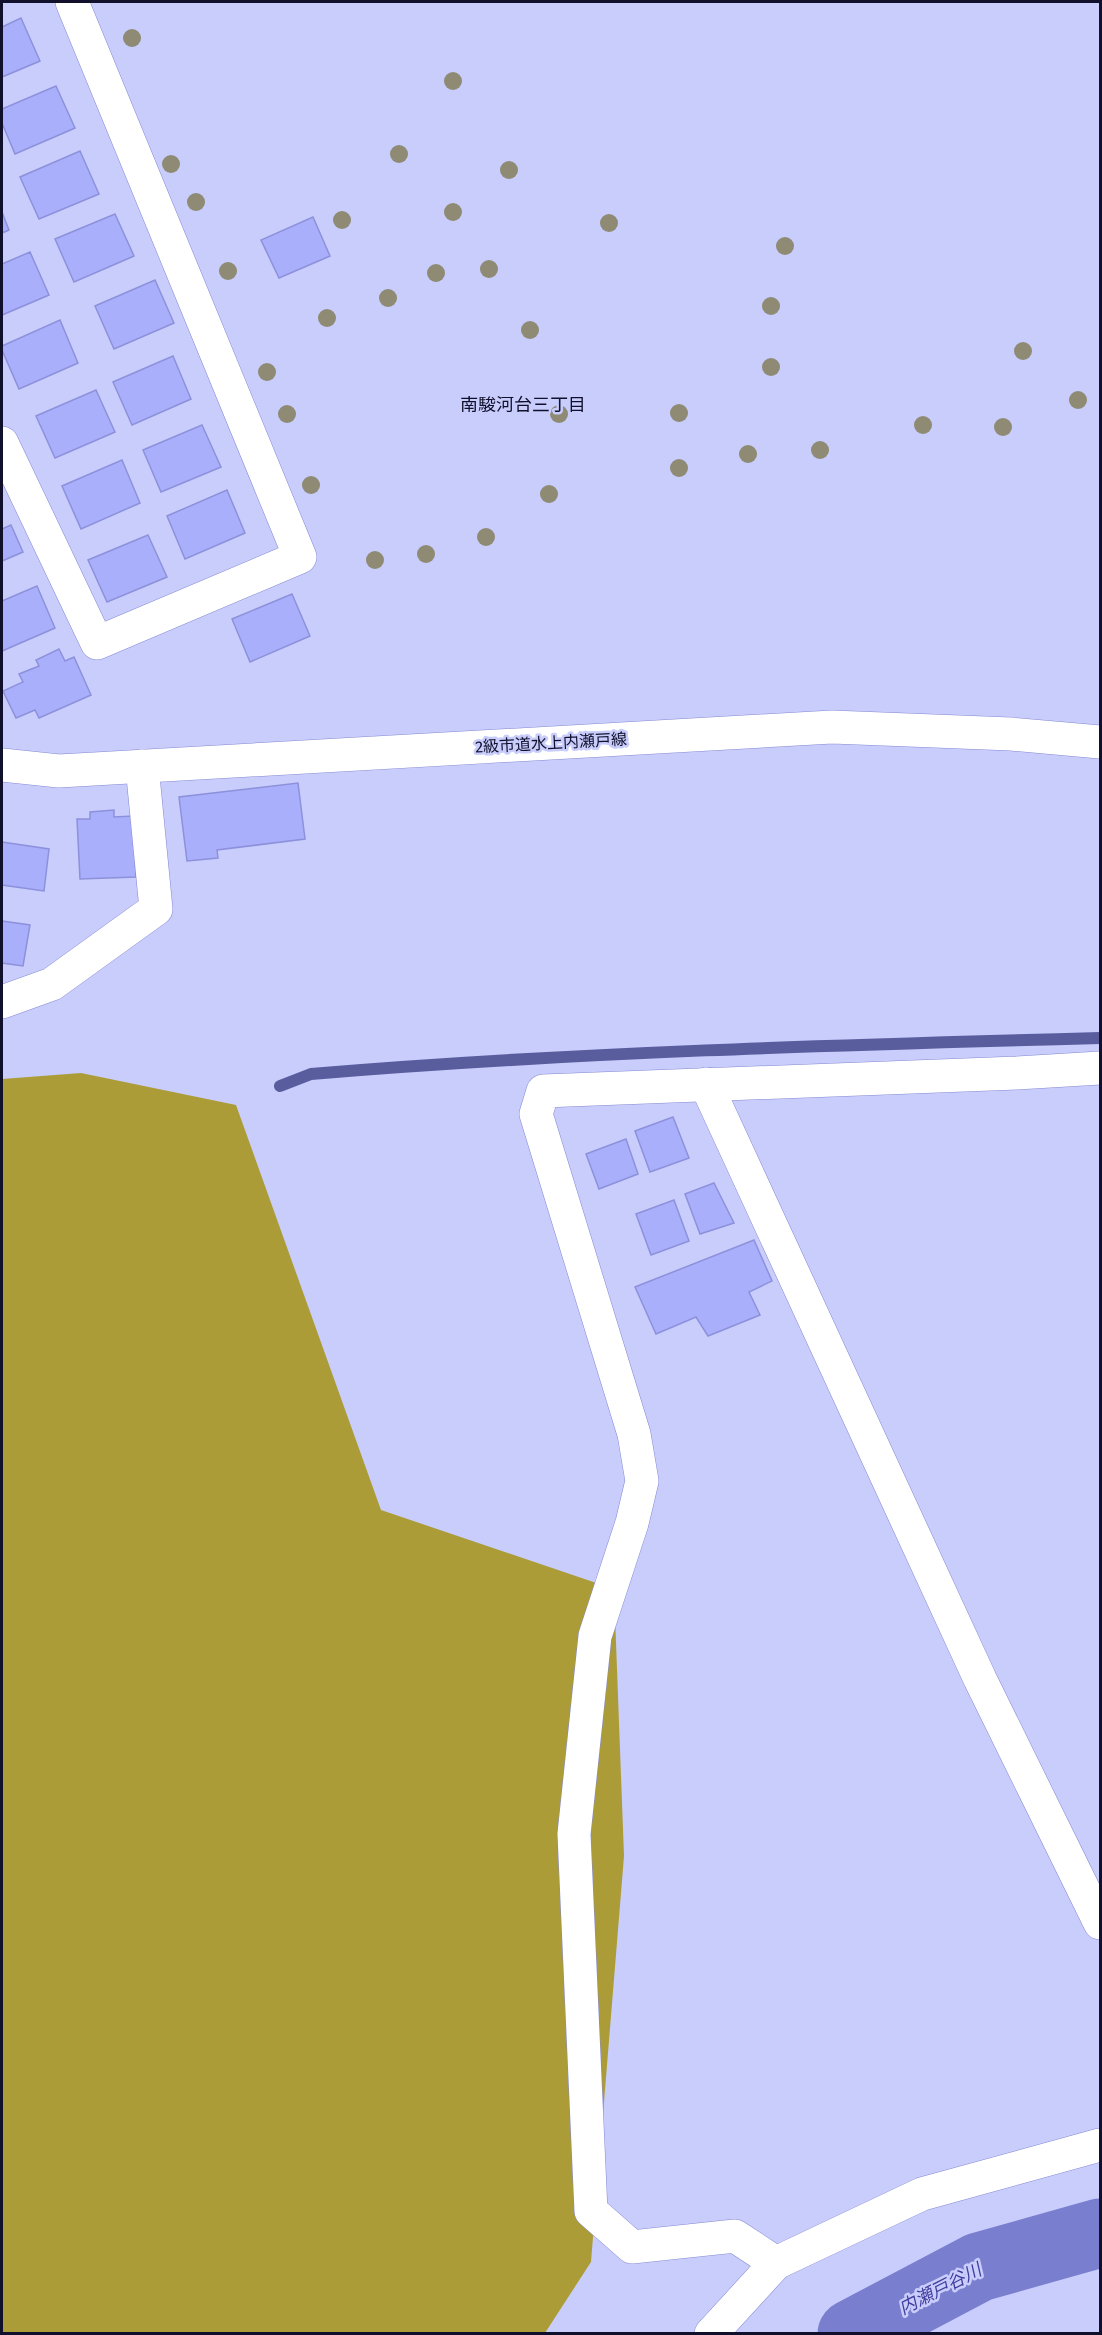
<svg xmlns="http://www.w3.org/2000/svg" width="1102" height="2335" font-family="'Fira Sans','Noto Sans JP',sans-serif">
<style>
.forest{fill:#ac9c38}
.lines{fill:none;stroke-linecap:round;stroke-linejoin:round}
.stream{stroke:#5a5d9d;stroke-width:12}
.river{stroke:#7a7ece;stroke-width:69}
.building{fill:#aaaffc;stroke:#8d91db;stroke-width:1.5}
.minor-casing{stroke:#8589d3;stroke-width:34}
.minor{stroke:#fff;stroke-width:33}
.tree{fill:#8e8a73}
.labels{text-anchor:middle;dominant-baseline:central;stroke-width:5;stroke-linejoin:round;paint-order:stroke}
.street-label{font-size:16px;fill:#11102c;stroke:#c8cdfc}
.neighbourhood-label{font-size:18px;fill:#11102c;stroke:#c8cdfc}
.water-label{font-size:18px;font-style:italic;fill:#433e9e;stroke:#c8cdfc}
</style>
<rect width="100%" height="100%" fill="#c8cdfc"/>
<!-- forest -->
<polygon class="forest" points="81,1073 236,1105 381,1510 614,1589 624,1856 591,2262 545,2333 2,2334 2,1079"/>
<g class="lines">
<!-- stream -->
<path class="stream" d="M 280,1086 L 311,1074 C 574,1052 837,1045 1100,1038"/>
<!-- river -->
<polyline class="river" points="852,2334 979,2267 1100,2233"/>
</g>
<!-- building -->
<g class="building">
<polygon points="21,18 40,61 2,77 2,27"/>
<polygon points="56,86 75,128 15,154 2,123 2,109"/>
<polygon points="80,151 99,194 39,219 20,177"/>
<polygon points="2,212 9,230 2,233"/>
<polygon points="115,214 134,256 74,282 55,239"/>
<polygon points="313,217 330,256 279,278 261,240"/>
<polygon points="30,252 49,295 2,315 2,264"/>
<polygon points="155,280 174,323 114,349 95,306"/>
<polygon points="60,320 78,363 19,389 2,350 2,346"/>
<polygon points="173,356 191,399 132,425 113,382"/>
<polygon points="96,390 115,432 55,458 36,416"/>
<polygon points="202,425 221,467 161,492 143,450"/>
<polygon points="122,460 140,503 81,529 62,486"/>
<polygon points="227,490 245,533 185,559 167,516"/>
<polygon points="11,525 23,552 2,561 2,529"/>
<polygon points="148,535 167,577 107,602 88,560"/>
<polygon points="37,586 55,628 2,651 2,601"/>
<polygon points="292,594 310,636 250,662 232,619"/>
<polygon points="59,649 65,661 74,657 91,695 39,718 35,710 16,718 3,691 23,682 19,674 39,666 36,660"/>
<polygon points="298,783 305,839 217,850 218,858 187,861 179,797"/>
<polygon points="114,810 114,817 133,816 136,877 80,879 77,819 90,819 90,812"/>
<polygon points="2,842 49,849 44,891 2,885"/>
<polygon points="2,921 30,925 23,966 2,963"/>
<polygon points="673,1117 689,1158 650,1172 635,1131"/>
<polygon points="626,1139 638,1174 599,1189 586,1154"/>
<polygon points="714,1183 734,1223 700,1234 685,1194"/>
<polygon points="674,1200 689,1241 651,1255 636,1214"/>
<polygon points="754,1240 772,1281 749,1292 760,1315 708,1336 696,1317 656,1334 635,1287"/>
</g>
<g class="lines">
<!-- minor casing -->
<g class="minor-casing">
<g id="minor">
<polyline points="2,443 97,643 300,557 72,2"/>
<polyline points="2,765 59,771 832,727 1011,734 1100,742"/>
<polyline points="2,1002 52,984 156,909 142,766"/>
<polyline points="706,1084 980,1679 1100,1923"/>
<polyline points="776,2263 735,2236 632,2247 591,2211 574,1834 595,1636 632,1523 642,1481 634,1434 536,1114 543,1091 1017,1073 1100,1068"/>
<polyline points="711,2334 776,2263 922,2194 1100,2145"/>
</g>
</g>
<!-- minor -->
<use href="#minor" class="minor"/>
</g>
<!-- trees -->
<g class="tree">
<circle cx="132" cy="38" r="9"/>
<circle cx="453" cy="81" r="9"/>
<circle cx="399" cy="154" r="9"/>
<circle cx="171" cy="164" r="9"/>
<circle cx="509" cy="170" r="9"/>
<circle cx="196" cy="202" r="9"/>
<circle cx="453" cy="212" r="9"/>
<circle cx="342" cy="220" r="9"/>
<circle cx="609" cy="223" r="9"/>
<circle cx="785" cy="246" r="9"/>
<circle cx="489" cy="269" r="9"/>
<circle cx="228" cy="271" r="9"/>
<circle cx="436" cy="273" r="9"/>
<circle cx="388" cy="298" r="9"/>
<circle cx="771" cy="306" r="9"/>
<circle cx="327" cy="318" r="9"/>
<circle cx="530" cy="330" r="9"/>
<circle cx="1023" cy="351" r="9"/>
<circle cx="771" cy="367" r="9"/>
<circle cx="267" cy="372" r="9"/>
<circle cx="1078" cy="400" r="9"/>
<circle cx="679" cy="413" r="9"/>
<circle cx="287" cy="414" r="9"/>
<circle cx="559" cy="414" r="9"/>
<circle cx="923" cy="425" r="9"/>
<circle cx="1003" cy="427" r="9"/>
<circle cx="820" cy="450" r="9"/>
<circle cx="748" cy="454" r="9"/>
<circle cx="679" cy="468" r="9"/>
<circle cx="311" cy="485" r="9"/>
<circle cx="549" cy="494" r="9"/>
<circle cx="486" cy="537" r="9"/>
<circle cx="426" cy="554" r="9"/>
<circle cx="375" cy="560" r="9"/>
</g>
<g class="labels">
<!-- street labels -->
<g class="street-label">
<text transform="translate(551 743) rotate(-3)">2級市道水上内瀬戸線</text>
</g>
<!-- neighbourhood labels -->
<g class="neighbourhood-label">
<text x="523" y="405">南駿河台三丁目</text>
</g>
<!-- water labels -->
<g class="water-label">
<text transform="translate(940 2289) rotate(-27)">内瀬戸谷川</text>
</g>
</g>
<!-- border -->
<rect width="1102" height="2335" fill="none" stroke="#11102c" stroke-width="6"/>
</svg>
